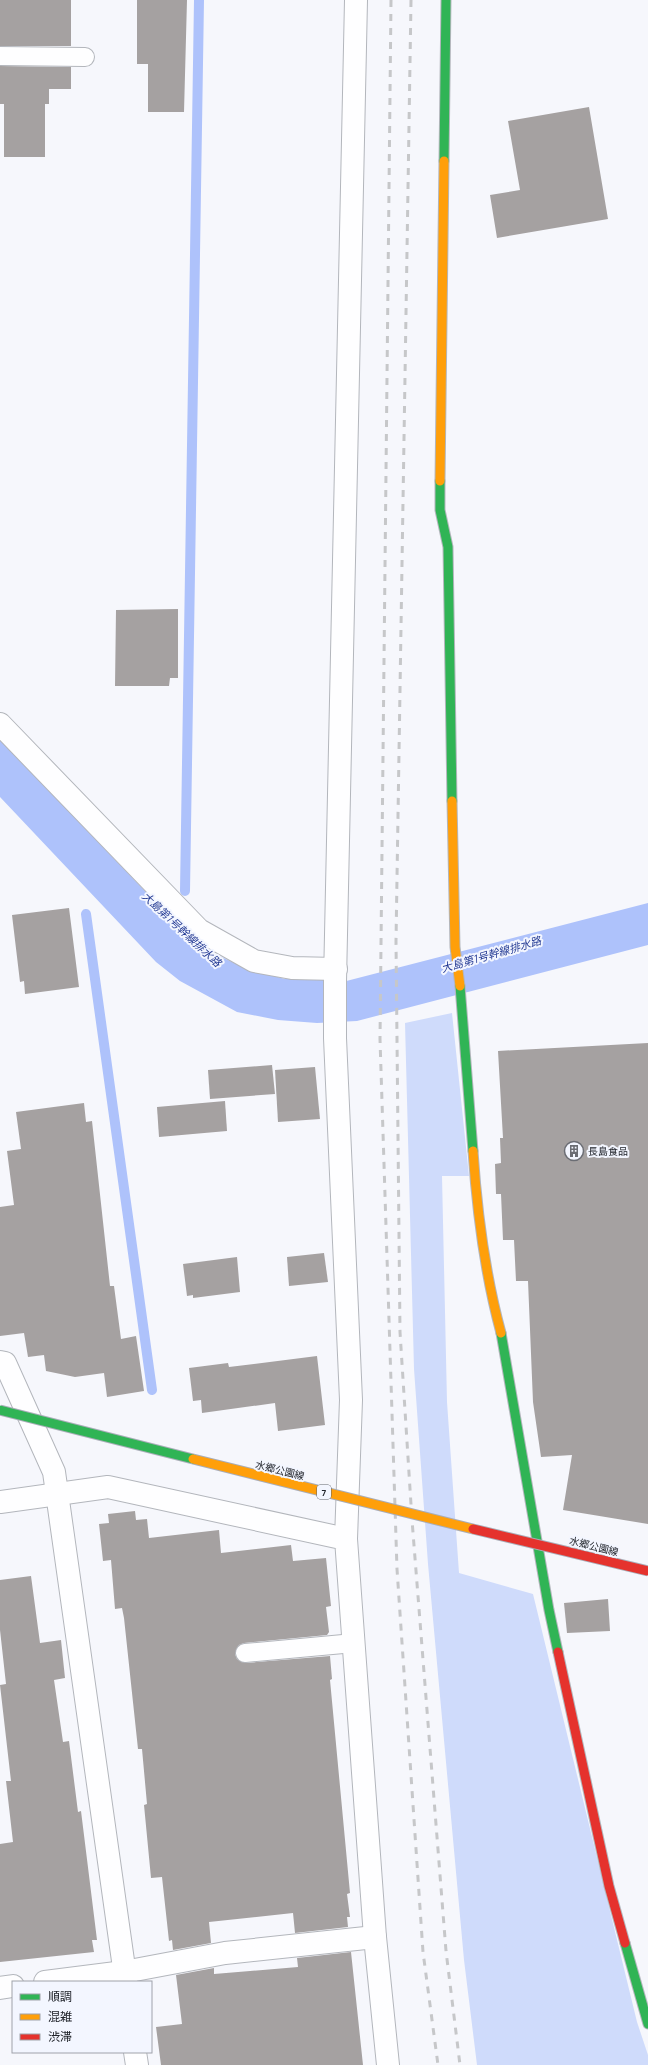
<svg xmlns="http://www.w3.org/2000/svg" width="648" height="2065" font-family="Manrope,'Noto Sans JP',sans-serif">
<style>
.green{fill:#cfdbfb}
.water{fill:#aec2fb}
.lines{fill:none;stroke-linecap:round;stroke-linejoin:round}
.stream{stroke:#aec2fb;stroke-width:10}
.building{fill:#a5a1a1}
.lane-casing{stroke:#b3b6bc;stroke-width:20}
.street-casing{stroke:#b3b6bc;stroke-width:24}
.fast-casing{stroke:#b3b6bc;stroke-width:11}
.slow-casing{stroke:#b3b6bc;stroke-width:11}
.jam-casing{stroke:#b3b6bc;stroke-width:11}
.lane{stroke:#fefeff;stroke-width:18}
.street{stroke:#fefeff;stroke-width:22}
.fast{stroke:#30b455;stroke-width:9}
.slow{stroke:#ff9f0a;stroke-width:9}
.jam{stroke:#e5322d;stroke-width:9}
.rail{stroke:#c6c7c9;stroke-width:3;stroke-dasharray:7 7;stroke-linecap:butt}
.fast-bridge-casing{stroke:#a9adb8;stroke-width:11;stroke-linecap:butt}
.slow-bridge-casing{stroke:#a9adb8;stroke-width:11;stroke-linecap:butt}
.jam-bridge-casing{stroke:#a9adb8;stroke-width:11;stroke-linecap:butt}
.fast-bridge{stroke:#30b455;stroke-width:9}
.slow-bridge{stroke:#ff9f0a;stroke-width:9}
.jam-bridge{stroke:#e5322d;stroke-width:9}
.labels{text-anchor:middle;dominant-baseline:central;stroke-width:4;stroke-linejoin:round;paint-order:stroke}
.shield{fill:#f3f6ff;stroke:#5f626a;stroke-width:1}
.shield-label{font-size:9px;font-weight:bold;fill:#20232a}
.poi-label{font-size:10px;fill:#20232a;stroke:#f3f6ff;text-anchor:start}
.street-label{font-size:10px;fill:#20232a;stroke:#f3f6ff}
.water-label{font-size:11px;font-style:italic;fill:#263c95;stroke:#f3f6ff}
</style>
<rect width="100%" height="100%" fill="#f6f7fc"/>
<!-- green -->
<polygon class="green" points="452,1013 469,1176 442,1176 447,1402 459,1573 533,1594 637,2022 648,2055 648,2065 477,2065 464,1960 428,1564 414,1369 405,1023"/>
<!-- water -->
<polygon class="water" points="0,740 198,946 245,968 285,979 325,978 327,986 648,903 648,945 357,1021 317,1023 278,1020 237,1012 180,981 156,962 0,797"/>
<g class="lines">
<!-- stream -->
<g class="stream">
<polyline points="185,891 199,0"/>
<polyline points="86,914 152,1390"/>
</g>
</g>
<!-- building -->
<g class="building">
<rect x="0" y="0" width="71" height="46"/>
<polygon points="137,0 187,0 184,112 148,112 148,64 137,64"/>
<polygon points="0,66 71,67 71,89 49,89 49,104 45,104 45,157 4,157 4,104 0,104"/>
<polygon points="589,107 608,219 497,238 490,195 520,190 508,121"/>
<polygon points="178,609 178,678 170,678 169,686 115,686 116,610"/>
<polygon points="69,908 79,987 25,994 24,981 20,982 12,915"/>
<polygon points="648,1043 648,1524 563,1510 572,1455 541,1457 533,1402 528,1281 516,1281 514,1240 503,1240 501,1194 496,1194 495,1164 501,1163 500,1138 503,1138 498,1051"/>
<polygon points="272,1065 275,1094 210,1099 208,1070"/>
<polygon points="315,1067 320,1119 278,1122 275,1070"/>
<polygon points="225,1101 227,1131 159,1137 157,1107"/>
<polygon points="84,1103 86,1122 92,1121 110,1286 114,1286 121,1339 136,1336 144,1391 107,1397 104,1373 75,1377 46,1371 44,1355 28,1357 24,1333 0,1336 0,1207 14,1205 7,1151 21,1149 16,1112"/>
<polygon points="324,1253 328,1282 289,1286 287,1257"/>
<polygon points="237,1257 240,1292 193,1298 193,1295 187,1296 183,1264"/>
<polygon points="317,1356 325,1425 278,1431 275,1403 202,1413 201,1400 193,1401 189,1368 228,1363 229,1367"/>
<polygon points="135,1511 136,1520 147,1519 149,1538 219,1530 221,1553 291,1545 293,1561 326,1558 331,1606 326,1607 329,1632 327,1635 244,1643 239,1645 235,1654 237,1659 246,1663 330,1656 332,1679 330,1680 350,1893 347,1894 350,1917 347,1917 348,1927 295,1933 293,1913 209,1922 211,1943 173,1950 172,1940 169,1941 162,1877 151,1878 144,1805 147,1804 142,1749 138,1749 124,1618 122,1608 115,1609 111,1560 103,1561 99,1524 109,1523 108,1514"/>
<polygon points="31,1576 40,1643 61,1640 65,1678 54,1680 63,1742 69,1741 78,1812 81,1811 97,1940 92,1940 94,1952 0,1962 0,1844 13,1842 6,1781 11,1781 0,1685 6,1684 0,1630 0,1580"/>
<polygon points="608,1599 610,1631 567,1633 564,1603"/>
<polygon points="351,1952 363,2065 161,2065 156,2027 182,2024 176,1975 214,1968 214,1974 298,1967 297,1958"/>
</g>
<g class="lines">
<!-- lane casing -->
<g class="lane-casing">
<g id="lane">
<polyline points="0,56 85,57"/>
<polyline points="245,1653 354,1643"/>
</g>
</g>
<!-- street casing -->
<g class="street-casing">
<g id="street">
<polyline points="0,724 199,930 254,961 292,968 336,969"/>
<polyline points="0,1362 5,1363 54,1472 126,1982"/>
<polyline points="0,1502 108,1487 346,1539 375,1937 388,2065"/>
<polyline points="346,1539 351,1400 335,1038 335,981 356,0"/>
<polyline points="45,1982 124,1972 225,1953 375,1937"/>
<polyline points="0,1988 13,1986"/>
<polyline points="135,2052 137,2065"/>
</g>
</g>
<!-- fast casing -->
<g class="fast-casing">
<g id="fast">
<polyline points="444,161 446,0"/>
<polyline points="440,481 440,510 448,547 452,801"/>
<polyline points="460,986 473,1151"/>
<polyline points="501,1333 549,1610 558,1652"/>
<polyline points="625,1943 648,2024"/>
</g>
</g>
<!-- slow casing -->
<g class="slow-casing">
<g id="slow">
<polyline points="440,481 444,161"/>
<polyline points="452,801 455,947 460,986"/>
<path d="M 473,1151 C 477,1212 485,1274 501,1333"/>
</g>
</g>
<!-- jam casing -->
<g class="jam-casing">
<polyline id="jam" points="558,1652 609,1886 625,1943"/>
</g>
<!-- lane -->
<use href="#lane" class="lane"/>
<!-- street -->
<use href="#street" class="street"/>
<!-- fast -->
<use href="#fast" class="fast"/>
<!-- slow -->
<use href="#slow" class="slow"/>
<!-- jam -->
<use href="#jam" class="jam"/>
<!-- rail -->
<g class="rail">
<polyline points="391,0 380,1039 397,1569 423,1952 438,2065"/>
<polyline points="411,0 396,941 400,1332 412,1520 446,1951 460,2065"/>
</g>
<!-- fast-bridge casing -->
<g class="fast-bridge-casing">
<polyline id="fast-bridge" points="0,1410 193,1459"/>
</g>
<!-- slow-bridge casing -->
<g class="slow-bridge-casing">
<polyline id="slow-bridge" points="193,1459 473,1529"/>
</g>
<!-- jam-bridge casing -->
<g class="jam-bridge-casing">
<polyline id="jam-bridge" points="473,1529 648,1571"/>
</g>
<!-- fast-bridge -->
<use href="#fast-bridge" class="fast-bridge"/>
<!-- slow-bridge -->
<use href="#slow-bridge" class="slow-bridge"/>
<!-- jam-bridge -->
<use href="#jam-bridge" class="jam-bridge"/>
</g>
<!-- icons -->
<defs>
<g id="building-ring" transform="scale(1)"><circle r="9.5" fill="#f3f6ff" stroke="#6b6d74" stroke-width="1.5"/><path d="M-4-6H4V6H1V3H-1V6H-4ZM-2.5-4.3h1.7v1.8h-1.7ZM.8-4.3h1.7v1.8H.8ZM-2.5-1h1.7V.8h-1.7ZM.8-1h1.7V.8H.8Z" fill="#6b6d74"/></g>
</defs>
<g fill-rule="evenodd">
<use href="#building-ring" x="574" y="1151"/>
</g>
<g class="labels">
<!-- shield labels -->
<rect class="shield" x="317" y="1485" width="14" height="14" rx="3"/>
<g class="shield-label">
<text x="324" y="1492">7</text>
</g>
<!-- poi labels -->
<g class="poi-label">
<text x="588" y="1151">長島食品</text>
</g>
<!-- street labels -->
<g class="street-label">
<text transform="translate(280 1470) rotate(14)">水郷公園線</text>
<text transform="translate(594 1546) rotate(14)">水郷公園線</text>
</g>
<!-- water labels -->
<g class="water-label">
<text transform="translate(182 929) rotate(43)">大島第1号幹線排水路</text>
<text transform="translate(491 954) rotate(-16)">大島第1号幹線排水路</text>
</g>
</g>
<!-- legend -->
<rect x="12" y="1981" width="140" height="72" fill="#f3f6ff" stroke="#9fa2aa"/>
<rect x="20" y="1994" width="20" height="6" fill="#30b455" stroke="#9fa2aa"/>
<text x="48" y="2001" font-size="12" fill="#20232a">順調</text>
<rect x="20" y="2014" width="20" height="6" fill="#ff9f0a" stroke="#9fa2aa"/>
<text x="48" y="2021" font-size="12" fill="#20232a">混雑</text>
<rect x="20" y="2034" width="20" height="6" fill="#e5322d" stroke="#9fa2aa"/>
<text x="48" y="2041" font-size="12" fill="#20232a">渋滞</text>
</svg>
